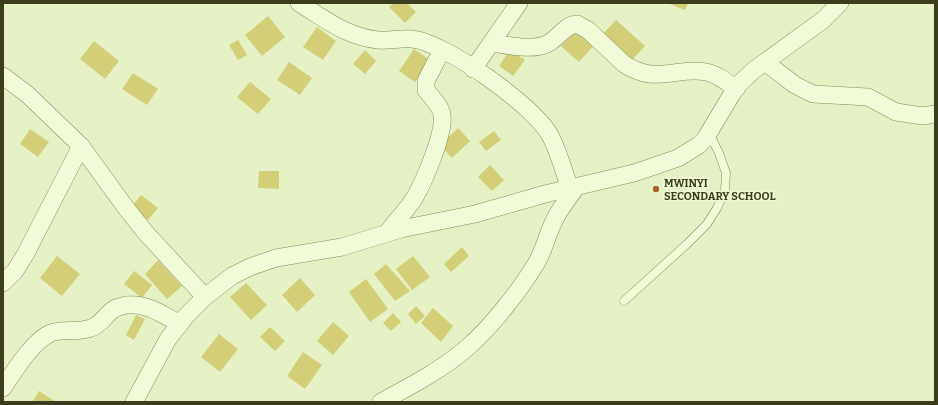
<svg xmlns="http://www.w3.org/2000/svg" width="938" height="405" font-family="Bitter,serif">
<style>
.building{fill:#d2cf78}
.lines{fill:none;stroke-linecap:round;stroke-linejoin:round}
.service-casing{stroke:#898e59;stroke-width:9}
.minor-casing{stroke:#898e59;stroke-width:18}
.service{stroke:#f2fbd9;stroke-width:8}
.minor{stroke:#f2fbd9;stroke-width:17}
.poi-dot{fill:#a16925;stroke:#eff8d5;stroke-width:1.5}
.labels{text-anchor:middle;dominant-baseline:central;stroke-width:3.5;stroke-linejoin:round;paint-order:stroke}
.poi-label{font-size:11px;font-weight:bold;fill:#3c3d1e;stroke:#eff8d5;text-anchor:start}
</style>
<rect width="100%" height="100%" fill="#e6f1c5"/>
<!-- building -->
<g class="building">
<polygon points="394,3 407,3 416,12 405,23 389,7"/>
<polygon points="667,3 688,3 685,10"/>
<polygon points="268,16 285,37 262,56 245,35"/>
<polygon points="616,20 645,46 631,61 603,34"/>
<polygon points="317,27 336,41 323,60 303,47"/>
<polygon points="578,28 595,44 579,62 561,46"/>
<polygon points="238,40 247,55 238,60 229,45"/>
<polygon points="94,41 119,61 105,79 80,59"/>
<polygon points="414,49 430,60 415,82 399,71"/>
<polygon points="365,50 376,61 365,74 353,64"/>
<polygon points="510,50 525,60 513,76 499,66"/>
<polygon points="289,62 312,78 300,95 277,80"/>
<polygon points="133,73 158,89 147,105 122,89"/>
<polygon points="250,82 271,99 258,114 237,97"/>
<polygon points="458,128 470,141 452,158 440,145"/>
<polygon points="30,129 49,142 38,157 20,144"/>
<polygon points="494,131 501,140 486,151 479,142"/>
<polygon points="490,165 504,180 492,191 478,177"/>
<polygon points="259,171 279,171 279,189 258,188"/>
<polygon points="141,195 158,208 148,220 131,207"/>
<polygon points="462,247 469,256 451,272 444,264"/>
<polygon points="57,256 80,274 62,296 40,278"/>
<polygon points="413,256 430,277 412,290 396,269"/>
<polygon points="158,260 182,286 167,299 145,274"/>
<polygon points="386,264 410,291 395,301 374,274"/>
<polygon points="134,271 152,285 142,298 124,284"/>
<polygon points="300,278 315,295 297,312 282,295"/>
<polygon points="366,279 388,309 370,322 349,292"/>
<polygon points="246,283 267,305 251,320 230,297"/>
<polygon points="416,306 425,316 416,324 408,314"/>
<polygon points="433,308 453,326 441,342 421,323"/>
<polygon points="393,313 401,322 391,331 383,323"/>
<polygon points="136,315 145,319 134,340 126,335"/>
<polygon points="333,322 349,336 333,355 317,341"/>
<polygon points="270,327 285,341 275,351 260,337"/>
<polygon points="219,334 238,349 220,372 201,357"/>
<polygon points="303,352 322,365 305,389 287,376"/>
<polygon points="39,391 56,402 32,402"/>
</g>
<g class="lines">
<!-- service casing -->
<g class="service-casing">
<polyline id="service" points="624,301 687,244 707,224 717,208 725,191 726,173 719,153 709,133"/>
</g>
<!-- minor casing -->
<g class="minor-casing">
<g id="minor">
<path d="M 299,3 C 325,19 347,37 378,40 C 389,41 401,38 412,39 C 445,42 536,107 551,137 C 559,153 564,172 570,189"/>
<path d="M 492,43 C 507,45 532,51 547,44 C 558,39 564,25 577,24 L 588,30 L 624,64 C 632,69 641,73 650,74 C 669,76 687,68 706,72 C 717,74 727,82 736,89"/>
<polyline points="765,62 795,85 813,94 868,97 896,112 923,116 935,114"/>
<polyline points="473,69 519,3"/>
<polyline points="3,76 27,94 81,146 126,208 145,232 205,297"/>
<path d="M 387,233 C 395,222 408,209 415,197 C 424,181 445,133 442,115 C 441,106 431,97 426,90 L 426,81 L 442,50"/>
<polyline points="3,283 15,271 25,255 81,146"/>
<path d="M 3,388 C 13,373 33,340 51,333 C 63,328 78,333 91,328 C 101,325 105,315 114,309 C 117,307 122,306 126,305 C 147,303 162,314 180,324"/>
<polyline points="134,402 168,339 186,316 205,297 232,276 250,267 276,258 342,247 401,229 475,214 545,194 634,173 678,158 699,145 705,139 732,94 740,83 754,70 823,20 840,3"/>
<path d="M 381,402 C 411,386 443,369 468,347 C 492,326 521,289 537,262 C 545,248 548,231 556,217 C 561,207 570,197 576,187"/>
</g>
</g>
<!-- service -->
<use href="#service" class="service"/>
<!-- minor -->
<use href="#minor" class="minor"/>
</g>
<!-- markers -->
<circle class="poi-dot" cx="656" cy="189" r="4"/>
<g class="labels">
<!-- poi labels -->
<g class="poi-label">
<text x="664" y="183">MWINYI<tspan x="664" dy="13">SECONDARY SCHOOL</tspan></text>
</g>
</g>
<!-- border -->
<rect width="938" height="405" fill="none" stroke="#3c3d1e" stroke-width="8"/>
</svg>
